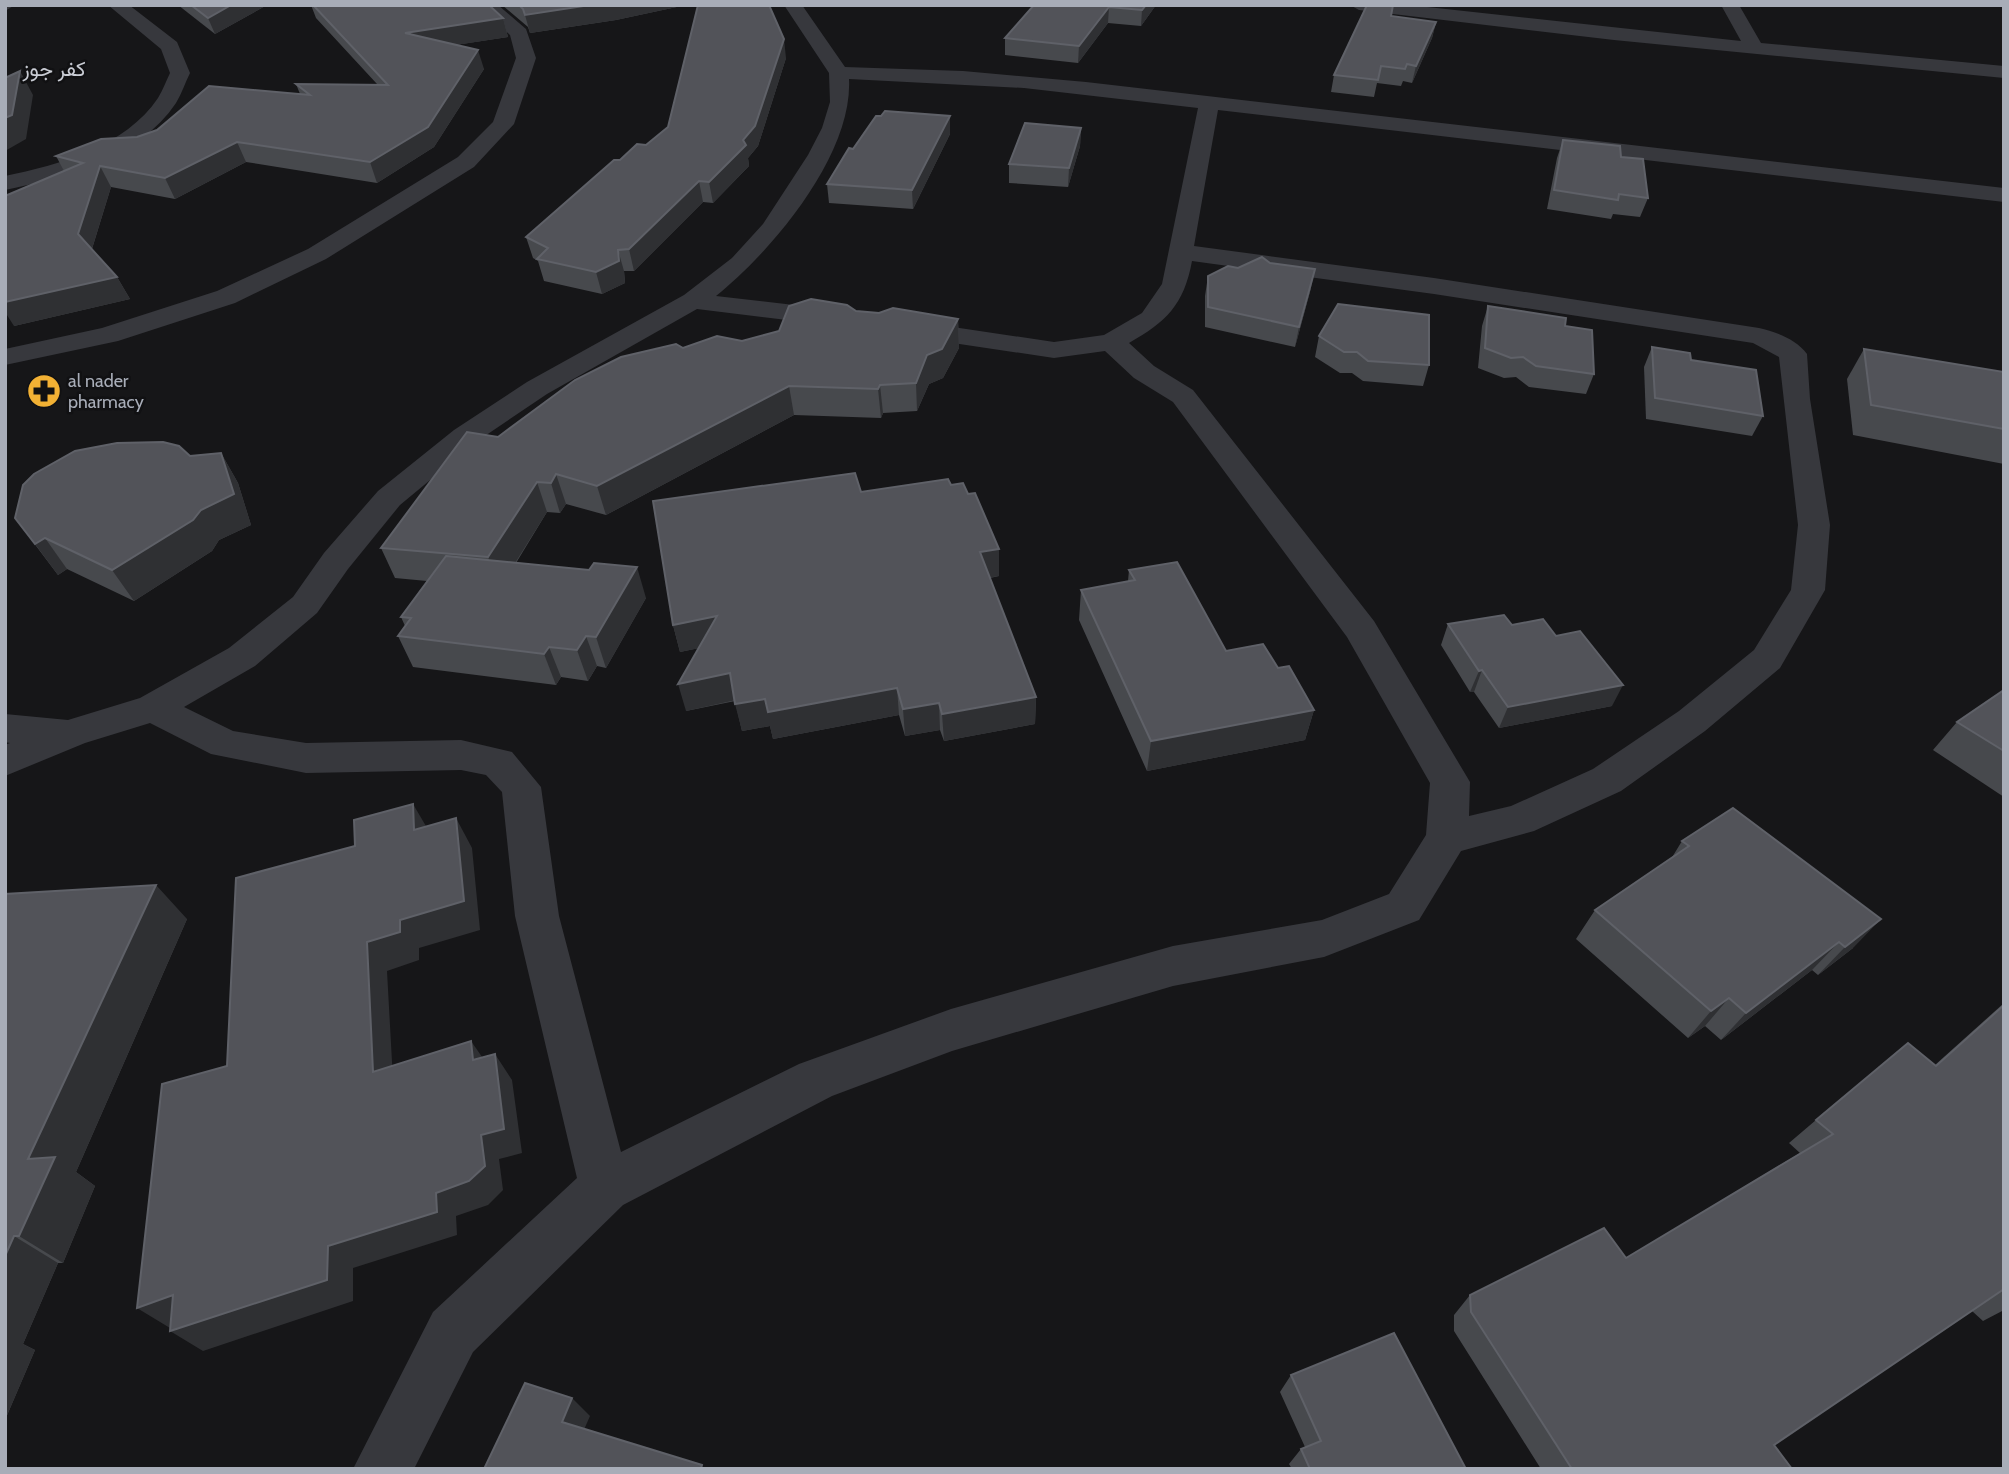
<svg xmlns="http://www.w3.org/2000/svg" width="2009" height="1474" font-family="Cabin,Vazirmatn,sans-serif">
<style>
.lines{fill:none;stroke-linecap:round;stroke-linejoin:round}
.minor{fill:#37383d;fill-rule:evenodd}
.wall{fill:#47494d}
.shaded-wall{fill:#2f3033}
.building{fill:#525359;stroke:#5f6168;stroke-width:2}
.labels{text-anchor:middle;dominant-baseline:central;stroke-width:5;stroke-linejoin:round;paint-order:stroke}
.far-poi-label{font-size:18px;fill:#a8adb8;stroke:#111113;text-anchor:start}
.far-quarter-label{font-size:21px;fill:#c9ccd4;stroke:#111113}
</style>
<rect width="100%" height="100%" fill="#161618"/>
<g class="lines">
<!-- minor -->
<g class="minor">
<polygon points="5,5 15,5 5,11"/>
<path d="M 108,5 L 129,5 L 177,42 L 190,73 C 185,83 182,93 176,103 C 139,158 67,177 5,190 L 5,176 C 59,165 126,146 158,98 C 163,90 166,81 170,73 L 161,49 Z"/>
<polygon points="478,5 498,5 526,29 536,58 514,124 474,167 326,259 235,303 118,341 5,365 5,349 102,328 217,291 308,249 458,157 493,122 516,58 510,35"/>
<path d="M 784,5 L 802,5 L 845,67 L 963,71 L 1086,82 L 2004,188 L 2004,202 L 1218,110 L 1194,246 L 1434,278 L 1759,328 C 1776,332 1796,339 1807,354 L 1810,399 L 1830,525 L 1825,590 L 1780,668 L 1705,731 L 1621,791 L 1534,831 L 1461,851 L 1419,920 L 1324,957 L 1173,986 L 952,1051 L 832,1096 L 623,1205 L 473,1352 L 414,1469 L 353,1469 L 433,1312 L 577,1178 L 515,916 L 502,792 L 486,775 L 461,770 L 306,773 L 211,754 L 150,723 L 85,743 L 5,776 L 5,745 L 10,743 L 5,742 L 5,714 L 68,720 L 140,698 L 229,648 L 293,597 L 324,553 L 378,491 L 454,430 L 527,382 L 684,295 L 732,258 L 763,224 L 808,155 L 822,128 L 830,102 L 829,73 ZM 849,79 L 1024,88 L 1198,108 L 1162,284 L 1142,313 L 1104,335 L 1054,342 L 906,320 L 896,322 L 893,328 L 896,334 L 906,336 L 1054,358 L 1105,351 L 1134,378 L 1173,402 L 1347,637 L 1430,783 L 1426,835 L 1389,894 L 1322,920 L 1173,946 L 951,1009 L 799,1064 L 621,1152 L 559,916 L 541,787 L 512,752 L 461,740 L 306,743 L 233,731 L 184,707 L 255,666 L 317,613 L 348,569 L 400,505 L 476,442 L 547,394 L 697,309 L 837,326 L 846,324 L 850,318 L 846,312 L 837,310 L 716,296 C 772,251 853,155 849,79 ZM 1192,261 L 1434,294 L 1753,343 L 1779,357 L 1798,525 L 1791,590 L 1754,650 L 1679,711 L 1593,769 L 1511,806 L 1469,816 L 1470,782 L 1374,621 L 1193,390 L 1154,366 L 1129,343 C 1166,322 1184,305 1192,261 Z"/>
<polygon points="1350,5 1409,5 1741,41 1721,5 1739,5 1761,43 2004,66 2004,78 1614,40 1359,10"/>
</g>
</g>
<!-- wall -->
<g class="wall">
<polygon points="178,5 267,5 215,34"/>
<polygon points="311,5 489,5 503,18 508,37 455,45 484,69 434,147 377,183 246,162 175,199 111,187 92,249 117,277 130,299 14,326 64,171 56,156 137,137 300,94 296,84 377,84 316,18"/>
<polygon points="502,5 686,5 616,20 530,33 528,27"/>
<polygon points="1034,5 1156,5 1141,26 1108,23 1078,63 1005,55 1005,38"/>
<polygon points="1391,16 1436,22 1432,38 1412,83 1403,81 1401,86 1377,83 1374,97 1331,92 1334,75"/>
<polygon points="786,58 758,146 748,158 749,166 713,203 703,202 634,271 624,271 625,283 602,294 544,281 538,261 533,258 526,237 620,160 646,145 668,127"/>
<polygon points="950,116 950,134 913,209 829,203 827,184 853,149"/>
<polygon points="1081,128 1080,146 1068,187 1009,183 1009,164"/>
<polygon points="1563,140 1621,157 1648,198 1640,217 1613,214 1611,219 1547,209 1557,158"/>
<polygon points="1208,276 1311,288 1295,347 1205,327 1205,296"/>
<polygon points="1488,306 1565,326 1594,374 1586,394 1529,387 1516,377 1504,378 1478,368 1482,326"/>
<polygon points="856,311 958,319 959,348 943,378 929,384 917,411 883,413 881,418 794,415 606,515 566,504 560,513 547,512 516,563 646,598 606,668 597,666 588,681 561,677 556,685 413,667 398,636 405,626 401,617 427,581 395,578 381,548 498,437 683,348 742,341"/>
<polygon points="1319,336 1429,365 1423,386 1363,381 1352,373 1340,373 1315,357"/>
<polygon points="1652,347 1691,360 1763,416 1752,436 1646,419 1644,367"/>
<polygon points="1864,349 2004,372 2004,464 1853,435 1847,379"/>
<polygon points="221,453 238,483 251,525 219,540 212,551 134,601 67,569 58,575 15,518 190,456"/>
<polygon points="861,492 999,576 990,578 1036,697 1035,724 944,741 940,730 905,736 899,715 773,739 770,726 742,731 735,701 686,711 699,648 680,652 673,625"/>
<polygon points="1129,570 1226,651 1278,668 1314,710 1305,740 1147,771 1079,620 1081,590 1128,581"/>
<polygon points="1448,624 1512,625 1612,706 1499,728 1474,692 1470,692 1441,645"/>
<polygon points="2004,690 2004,797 1933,750 1957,722"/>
<polygon points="1682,841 1853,948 1818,975 1812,970 1721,1040 1705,1026 1688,1038 1576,939 1595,910 1671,859"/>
<polygon points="5,894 187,919 76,1172 95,1186 63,1263 58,1263 23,1344 35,1350 5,1420"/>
<polygon points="2004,1003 2004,1310 1983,1321 1972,1311 1774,1445 1792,1469 1541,1469 1454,1331 1454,1315 1470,1295 1626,1258 1800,1153 1789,1143 1816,1120 1935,1065"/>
<polygon points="1291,1375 1466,1469 1292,1469 1289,1464 1301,1449 1305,1447 1280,1392"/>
</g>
<!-- shaded-wall -->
<g class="shaded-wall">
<polygon points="231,5 267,5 215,34 208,18"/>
<polygon points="590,5 686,5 616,20 530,33 525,15"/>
<polygon points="1146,5 1156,5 1141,26 1142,10"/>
<polygon points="1109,7 1108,23 1078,63 1079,46"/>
<polygon points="503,18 508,37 411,52 405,33"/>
<polygon points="1436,22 1432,38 1412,83 1416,66"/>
<polygon points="784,39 786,58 758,146 748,158 749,166 713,203 709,182 743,140"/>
<polygon points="478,50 484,69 434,147 377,183 370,162"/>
<polygon points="20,71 33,95 26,139 5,151 5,118"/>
<polygon points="950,116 950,134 913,209 912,190"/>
<polygon points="1081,128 1080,146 1068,187 1069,168"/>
<polygon points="237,142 246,162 175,199 165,178"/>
<polygon points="100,166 111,187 90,255 78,234"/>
<polygon points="699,181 703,202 634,271 629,249"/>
<polygon points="618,250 624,271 625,283 602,294 596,272"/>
<polygon points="1315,269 1311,288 1295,347 1299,327"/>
<polygon points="117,277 130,299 14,326 5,312 5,302"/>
<polygon points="958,319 959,348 943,378 929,384 917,411 916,383 927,355"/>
<polygon points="880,385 883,413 881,418 878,389"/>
<polygon points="789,386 794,415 606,515 597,486"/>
<polygon points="221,453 238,483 251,525 219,540 212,551 134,601 112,570 201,510"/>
<polygon points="556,474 566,504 560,513 551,483"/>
<polygon points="537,482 547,512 500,587 488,557"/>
<polygon points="45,538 67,569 58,575 35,544"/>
<polygon points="999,549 999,576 981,579 980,552"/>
<polygon points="637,567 646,598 606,668 596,637"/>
<polygon points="717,616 724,643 680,652 673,625"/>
<polygon points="586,636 597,666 588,681 577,650"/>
<polygon points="549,647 561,677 556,685 544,654"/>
<polygon points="1482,670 1474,692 1470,692 1479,671"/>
<polygon points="730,673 736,700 686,711 678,684"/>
<polygon points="1623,685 1612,706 1499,728 1508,707"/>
<polygon points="897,688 899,715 773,739 770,726 742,731 735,704 765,699"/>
<polygon points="1036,697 1035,724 944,741 942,714"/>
<polygon points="939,703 940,730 905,736 903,709"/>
<polygon points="1314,710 1305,740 1147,771 1151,741"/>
<polygon points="413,804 430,833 414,830"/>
<polygon points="456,818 472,848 480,930 419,948 419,960 387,971 394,1098 373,1072 367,942 400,920"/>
<polygon points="156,885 187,919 76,1172 95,1186 63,1263 19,1236 28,1159"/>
<polygon points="1881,919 1853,948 1818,975 1845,947"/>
<polygon points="1839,942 1812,970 1721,1040 1746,1013"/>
<polygon points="1729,998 1705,1026 1688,1038 1711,1011"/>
<polygon points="471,1041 489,1067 473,1060"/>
<polygon points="495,1054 512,1080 522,1153 499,1159 503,1190 488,1205 456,1216 457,1235 353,1268 353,1301 203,1351 170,1331 328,1246 436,1193 481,1135"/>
<polygon points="14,1236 58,1263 23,1344 35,1350 5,1420 5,1256"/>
<polygon points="173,1295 170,1328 137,1308"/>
<polygon points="572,1398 590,1416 580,1439 562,1422"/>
</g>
<!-- building -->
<g class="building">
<polygon points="191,5 231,5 208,18"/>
<polygon points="313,5 489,5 503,18 405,33 478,50 428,127 370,162 237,142 165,178 100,166 78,234 117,277 5,302 5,196 83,163 56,156 101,139 137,137 157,130 209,86 310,95 296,84 388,85"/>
<polygon points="519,5 590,5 525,15 523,9"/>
<polygon points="698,5 769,5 784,39 755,126 743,140 746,145 709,182 699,181 629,249 618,250 619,261 596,272 537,259 548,248 526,237 614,160 620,160 637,144 646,145 668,127"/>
<polygon points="1034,5 1146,5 1142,10 1109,7 1079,46 1005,38"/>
<polygon points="1367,5 1393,5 1391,16 1436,22 1416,66 1407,64 1405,69 1381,66 1378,80 1334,75"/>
<polygon points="20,71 12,115 5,118 5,78"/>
<polygon points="885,111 950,116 912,190 827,184 849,148 853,149 876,116 881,116"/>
<polygon points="1025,123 1081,128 1069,168 1009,164"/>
<polygon points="1563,140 1620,146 1621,157 1643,159 1648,198 1619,194 1618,200 1554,190"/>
<polygon points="1262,257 1270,263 1315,269 1299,327 1208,307 1208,276 1228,266 1238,268"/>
<polygon points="811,299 847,305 856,311 879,313 893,308 958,319 942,349 927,355 916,383 880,385 878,389 789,386 597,486 556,474 551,483 537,482 488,557 381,548 467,432 498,437 575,380 621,357 676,344 683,348 717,336 742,341 779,331 789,306"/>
<polygon points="1338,304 1429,315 1429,365 1368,361 1357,352 1344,352 1319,336"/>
<polygon points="1488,306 1566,318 1565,326 1592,330 1594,374 1536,366 1523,357 1511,358 1485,348"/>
<polygon points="1652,347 1690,353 1691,360 1756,370 1763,416 1655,398"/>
<polygon points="1864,349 2004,372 2004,429 1871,405"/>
<polygon points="163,442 179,446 190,456 221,453 234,494 201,510 193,520 112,570 45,538 35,544 15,518 23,485 34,474 75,451 117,443"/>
<polygon points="855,473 861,492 948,479 951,485 963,483 968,494 975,493 999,549 980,552 1036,697 942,714 939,703 903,709 897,688 768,712 765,699 735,704 730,673 678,684 717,616 673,625 653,501"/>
<polygon points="446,556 589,570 594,563 637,567 596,637 586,636 577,650 549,647 544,654 398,636 411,618 401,617"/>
<polygon points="1177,562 1226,651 1263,644 1278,668 1289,666 1314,710 1151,741 1081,590 1135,580 1129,570"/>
<polygon points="1504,615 1512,625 1543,619 1556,636 1580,631 1623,685 1508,707 1482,670 1479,671 1448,624"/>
<polygon points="2004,690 2004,751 1957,722"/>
<polygon points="413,804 414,830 456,818 464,901 400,920 400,932 367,942 373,1072 471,1041 473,1060 495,1054 504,1129 481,1135 485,1166 469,1181 436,1193 437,1212 328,1246 327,1280 170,1331 173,1295 137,1308 162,1084 227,1066 236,878 355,846 354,820"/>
<polygon points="1733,808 1881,919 1845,947 1839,942 1746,1013 1729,998 1711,1011 1595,910 1689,846 1682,841"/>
<polygon points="156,885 28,1159 55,1157 19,1236 14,1236 5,1256 5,894"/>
<polygon points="2004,1005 2004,1289 1774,1445 1792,1469 1572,1469 1471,1312 1470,1295 1604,1228 1626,1258 1833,1134 1816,1120 1908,1043 1936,1066"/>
<polygon points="1394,1333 1466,1469 1310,1469 1301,1449 1321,1441 1291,1375"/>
<polygon points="525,1383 572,1398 562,1422 702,1465 701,1469 484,1469"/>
</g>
<!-- icons -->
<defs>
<g id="pharmacy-disc" transform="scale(1.75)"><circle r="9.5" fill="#f2b134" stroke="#111113"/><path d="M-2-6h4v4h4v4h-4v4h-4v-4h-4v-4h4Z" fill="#111"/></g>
</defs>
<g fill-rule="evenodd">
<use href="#pharmacy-disc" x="44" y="391"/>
</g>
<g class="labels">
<!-- far-poi labels -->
<g class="far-poi-label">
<text x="68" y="381">al nader<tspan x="68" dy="21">pharmacy</tspan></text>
</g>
<!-- far-quarter labels -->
<g class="far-quarter-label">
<text x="54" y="68">كفر جوز</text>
</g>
</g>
<!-- border -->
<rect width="2009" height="1474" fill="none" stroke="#a8adb8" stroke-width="14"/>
</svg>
